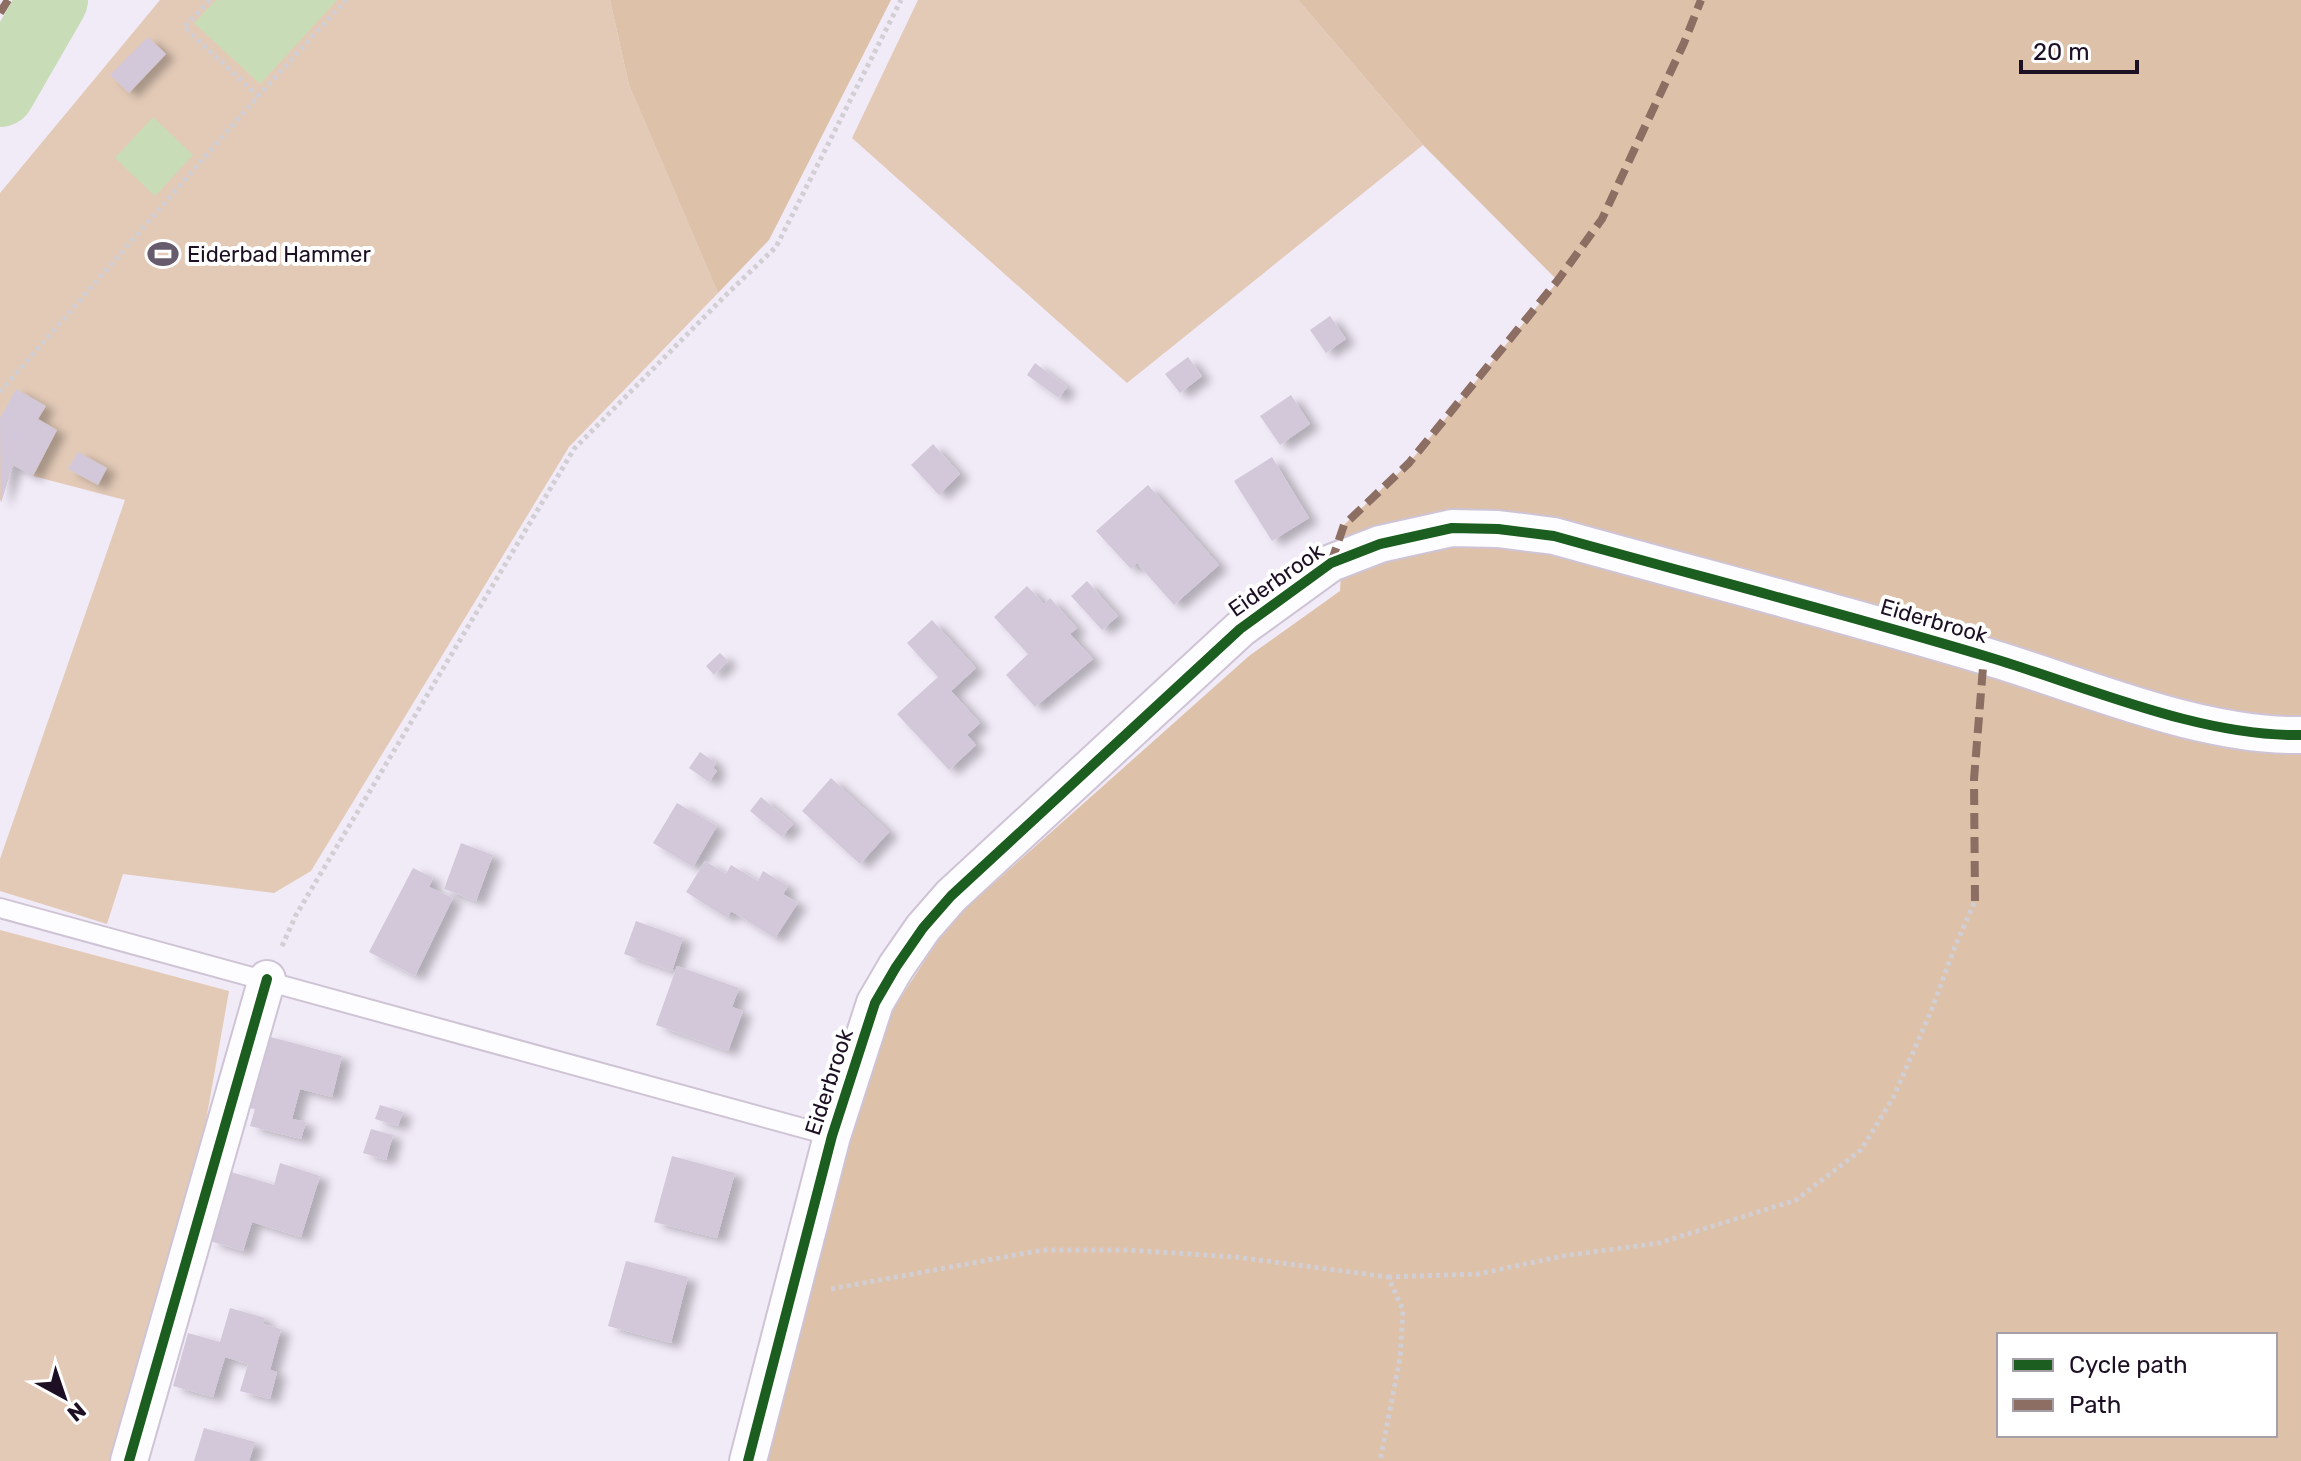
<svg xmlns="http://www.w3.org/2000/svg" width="2301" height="1461" font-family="Rubik,sans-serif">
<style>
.green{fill:#e3cab7}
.forest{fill:#ddc1a9;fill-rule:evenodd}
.water{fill:#c8ddb7}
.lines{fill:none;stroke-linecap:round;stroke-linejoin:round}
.river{stroke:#c8ddb7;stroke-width:70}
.building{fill:#d2c8d9;filter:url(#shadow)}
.lane-casing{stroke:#cfc4d6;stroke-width:22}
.street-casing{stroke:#cfc4d6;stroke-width:40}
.path{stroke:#d1ced4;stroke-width:5;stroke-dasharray:4 4;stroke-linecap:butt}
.lane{stroke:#fdfcfe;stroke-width:18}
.street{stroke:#fdfcfe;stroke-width:36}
.quiet{stroke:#8d6e63;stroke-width:8;stroke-dasharray:16 8;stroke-linecap:butt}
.cycleway-casing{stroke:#fff;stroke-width:15}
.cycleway{stroke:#1b5e20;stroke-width:10}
.labels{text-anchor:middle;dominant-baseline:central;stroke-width:8;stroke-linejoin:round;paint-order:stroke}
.poi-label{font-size:22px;fill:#1d1025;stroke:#fff;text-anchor:start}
.street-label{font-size:22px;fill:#1d1025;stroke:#fff}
</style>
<defs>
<filter id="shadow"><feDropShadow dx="9" dy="5" stdDeviation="4" flood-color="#0004"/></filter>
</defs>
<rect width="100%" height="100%" fill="#f1eaf7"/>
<!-- green -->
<g class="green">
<polygon points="160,0 610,0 629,85 718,293 569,447 311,871 274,893 123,874 107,924 0,891 0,859 125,500 33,476 13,465 0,502 0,193"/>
<polygon points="918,0 1298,0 1423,145 1127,383 852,138"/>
<polygon points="0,930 229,991 199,1160 111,1461 0,1461"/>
</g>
<!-- forest -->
<g class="forest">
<polygon points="610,0 891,0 769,240 718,293 629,85"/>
<path d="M 1298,0 L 2301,0 L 2301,1461 L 767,1461 L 845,1146 L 888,1017 L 937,942 L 965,909 L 1249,656 L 1340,591 L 1344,525 L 1409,463 L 1558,281 L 1423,145 ZM 1999,1335 L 2275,1335 L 2275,1435 L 1999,1435 Z"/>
</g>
<!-- water -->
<g class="water">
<polygon points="216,0 337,0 260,84 194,23"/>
<polygon points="153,117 193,155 155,196 115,158"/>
</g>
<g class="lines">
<!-- river -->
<polyline class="river" points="0,92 53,0"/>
</g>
<!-- building -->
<g class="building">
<polygon points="148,37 166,54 129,93 110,75"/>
<polygon points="1330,316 1346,339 1326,353 1310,330"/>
<polygon points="1188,357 1202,376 1180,393 1165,374"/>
<polygon points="1035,363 1067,387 1059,398 1027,375"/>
<polygon points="16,389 46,406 38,419 57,430 33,476 13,465 1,503 0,418"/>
<polygon points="1291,395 1310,424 1280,445 1260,416"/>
<polygon points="933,444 960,474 939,495 911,465"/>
<polygon points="78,452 107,468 98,485 68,469"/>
<polygon points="1272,457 1309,518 1272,541 1234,481"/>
<polygon points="1148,485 1219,565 1174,605 1137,563 1131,569 1096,531"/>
<polygon points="1087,581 1118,616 1102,630 1071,596"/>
<polygon points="1027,586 1044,604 1050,598 1077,628 1070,634 1093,659 1035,707 1006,675 1028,654 994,617"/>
<polygon points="932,620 976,668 951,691 980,723 967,735 976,745 949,770 897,714 938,677 907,643"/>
<polygon points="720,653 728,661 714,675 706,666"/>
<polygon points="700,752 716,763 713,768 717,771 709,782 689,768"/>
<polygon points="831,778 889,832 860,864 802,811"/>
<polygon points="761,797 793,824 782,837 750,811"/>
<polygon points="677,803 717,826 693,867 653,843"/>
<polygon points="461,843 493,855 476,901 444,889"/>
<polygon points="705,861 726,874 731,865 758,881 763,871 788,886 783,894 798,903 775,938 731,911 727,918 686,892"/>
<polygon points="413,868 433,878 429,887 453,898 415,976 369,952"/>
<polygon points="636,921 683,938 672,971 624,954"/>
<polygon points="677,966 739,988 732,1007 743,1011 728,1051 656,1025"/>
<polygon points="267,1036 342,1056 332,1097 300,1089 292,1119 306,1122 301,1139 250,1126 255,1109 249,1108"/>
<polygon points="380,1105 403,1112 398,1126 375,1119"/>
<polygon points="371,1129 393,1135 386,1160 363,1153"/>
<polygon points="672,1156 735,1173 717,1238 654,1222"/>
<polygon points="280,1163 320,1176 301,1237 252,1222 243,1251 210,1241 231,1172 274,1185"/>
<polygon points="626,1261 688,1277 671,1343 608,1326"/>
<polygon points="230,1308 265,1318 263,1324 281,1329 270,1370 277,1372 270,1399 240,1391 248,1364 225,1357 213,1397 173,1386 188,1333 220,1342"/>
<polygon points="204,1428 255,1442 249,1461 194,1461"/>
</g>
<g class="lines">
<!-- lane casing -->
<g class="lane-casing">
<polyline id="lane" points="0,908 832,1136"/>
</g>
<!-- street casing -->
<g class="street-casing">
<g id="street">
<polyline points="129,1461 267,979"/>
<path d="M 748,1461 L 832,1136 L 875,1003 L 896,967 L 923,928 L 951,896 L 1240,629 L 1331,563 L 1380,544 L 1452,528 L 1498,529 L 1554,536 C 1697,576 1842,613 1985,656 C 2083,685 2199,737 2301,735"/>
</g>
</g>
<!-- path -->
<g class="path">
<polyline points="210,0 184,27 258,96"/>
<polyline points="0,392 258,96 346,0"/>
<polyline points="282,946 296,915 574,449 727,294 776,247 901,0"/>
<polyline points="1388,1277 1478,1274 1563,1256 1659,1243 1796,1200 1861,1150 1893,1098 1932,1009 1954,949 1975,901"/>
<polyline points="831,1289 1043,1250 1128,1250 1236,1257 1388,1277 1403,1310 1400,1358 1380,1461"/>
</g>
<!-- lane -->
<use href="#lane" class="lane"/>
<!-- street -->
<use href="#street" class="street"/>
<!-- quiet -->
<g class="quiet">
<polyline points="0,13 8,0"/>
<polyline points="1331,563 1344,525 1409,463 1558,280 1602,219 1684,43 1701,0"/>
<polyline points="1975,901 1974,779 1984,655"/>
</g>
<!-- cycleway casing -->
<g class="cycleway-casing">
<g id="cycleway">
<polyline points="129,1461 267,979"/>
<path d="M 748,1461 L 832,1136 L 875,1003 L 896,967 L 923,928 L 951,896 L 1240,629 L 1331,563 L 1380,544 L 1452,528 L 1498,529 L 1554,536 C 1697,576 1842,613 1985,656 C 2083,685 2199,737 2301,735"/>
</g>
</g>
<!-- cycleway -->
<use href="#cycleway" class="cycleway"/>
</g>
<!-- icons -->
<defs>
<g id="stadium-bare" transform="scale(2.4)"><path d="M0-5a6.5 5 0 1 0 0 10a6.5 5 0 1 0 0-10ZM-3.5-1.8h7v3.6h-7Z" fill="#675c6e" stroke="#fff" stroke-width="2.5" paint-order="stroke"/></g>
</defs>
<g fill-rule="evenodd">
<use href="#stadium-bare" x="163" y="254"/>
</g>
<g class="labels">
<!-- poi labels -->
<g class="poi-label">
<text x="187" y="254">Eiderbad Hammer</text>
</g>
<!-- street labels -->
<g class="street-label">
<text transform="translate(1276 580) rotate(-35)">Eiderbrook</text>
<text transform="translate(1934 621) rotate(16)">Eiderbrook</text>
<text transform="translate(829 1082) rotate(-72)">Eiderbrook</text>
</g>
</g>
<!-- legend -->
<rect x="1997" y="1333" width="280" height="104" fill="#ffffff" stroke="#a59fa8" stroke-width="2"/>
<rect x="2013" y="1359" width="40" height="12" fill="#1b5e20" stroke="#a59fa8" stroke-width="2"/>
<text x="2069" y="1373" font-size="24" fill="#1d1025">Cycle path</text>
<rect x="2013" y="1399" width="40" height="12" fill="#8d6e63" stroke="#a59fa8" stroke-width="2"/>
<text x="2069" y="1413" font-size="24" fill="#1d1025">Path</text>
<!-- north arrow -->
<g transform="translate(64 1397) rotate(140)" stroke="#ffffff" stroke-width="6" paint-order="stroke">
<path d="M0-6L14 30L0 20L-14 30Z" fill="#1d1025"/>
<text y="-12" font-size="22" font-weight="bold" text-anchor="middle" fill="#1d1025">N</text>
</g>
<!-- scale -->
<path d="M2021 60v12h116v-12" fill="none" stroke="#1d1025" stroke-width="4"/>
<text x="2033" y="60" font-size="24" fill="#1d1025" stroke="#ffffff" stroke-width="6" paint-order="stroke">20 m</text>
</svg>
